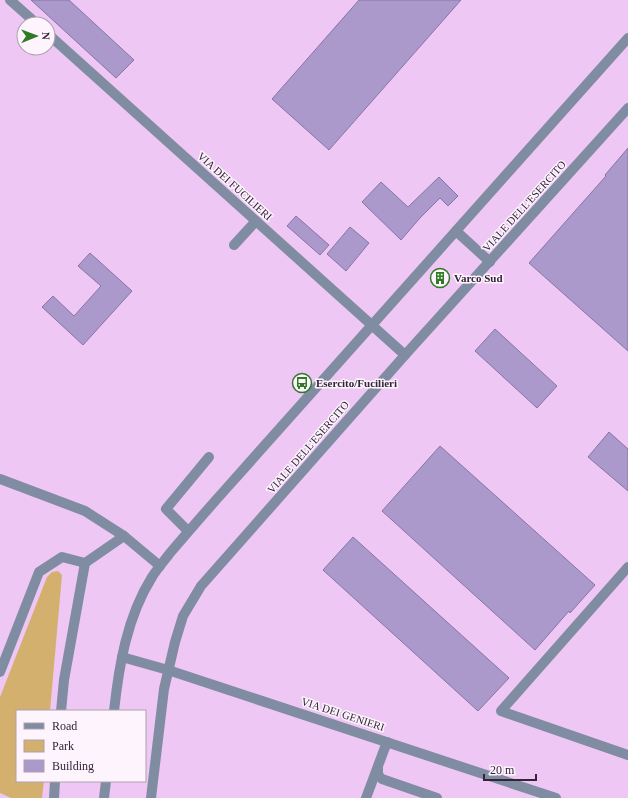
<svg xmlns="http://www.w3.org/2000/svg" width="628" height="798" font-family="'Times New Roman',serif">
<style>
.green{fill:#d4b06f}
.building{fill:#ac99cc;stroke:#8775a5}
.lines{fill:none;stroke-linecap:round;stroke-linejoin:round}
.minor{stroke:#808ca1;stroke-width:10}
.labels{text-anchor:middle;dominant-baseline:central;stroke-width:3;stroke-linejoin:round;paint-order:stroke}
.street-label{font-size:11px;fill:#332436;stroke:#fdf4fe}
.poi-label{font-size:11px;font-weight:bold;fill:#332436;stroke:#fdf4fe;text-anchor:start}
</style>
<rect width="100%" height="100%" fill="#eec7f5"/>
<!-- green -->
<polygon class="green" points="58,571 62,575 50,711 17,711 17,781 44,781 42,798 11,798 0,793 0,697 47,577 52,572"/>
<!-- building -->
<g class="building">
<polygon points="31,0 69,0 134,60 116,78"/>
<polygon points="359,0 461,0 329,150 272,99"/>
<polygon points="628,148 628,351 529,263 606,176 605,175"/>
<polygon points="439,177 458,196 448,206 440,198 420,218 401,240 362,202 381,182 408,207"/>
<polygon points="296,216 329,245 320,255 287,226"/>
<polygon points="350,227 369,243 346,271 327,254"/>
<polygon points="90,253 132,291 83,345 42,307 53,296 74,316 101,286 78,266"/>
<polygon points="495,329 557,386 537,408 475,351"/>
<polygon points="609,432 628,449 628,491 588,457"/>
<polygon points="440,446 595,585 570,613 569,611 535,650 382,511"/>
<polygon points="353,537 509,678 478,711 323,570"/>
</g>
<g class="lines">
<!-- minor -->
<g class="minor">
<polyline points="10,0 37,24"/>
<polyline points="48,34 405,355"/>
<polyline points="456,231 490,262"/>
<polyline points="234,245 256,221"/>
<polyline points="0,479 85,511 124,536 160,566"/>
<polyline points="188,531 166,509 209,457"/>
<polyline points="628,567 501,711 628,755"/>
<polyline points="122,657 168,670 556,798"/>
<polyline points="0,672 39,572 62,557 85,563"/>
<polyline points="61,711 64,680 85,563 124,536"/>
<path d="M 114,711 C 119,665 127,617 152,577 C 157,569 164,561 170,553 C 188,532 206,511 224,491 L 628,38"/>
<polyline points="378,767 378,775 382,779 437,798"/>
<polyline points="54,798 55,781"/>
<polyline points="104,798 106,781"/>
<polyline points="151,798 164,689 175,642 183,616 201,586 405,355 628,108"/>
<polyline points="366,798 387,742"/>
</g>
</g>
<!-- icons -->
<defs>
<g id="building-ring" transform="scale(1)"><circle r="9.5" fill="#fdf4fe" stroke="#2e7b23" stroke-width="1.5"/><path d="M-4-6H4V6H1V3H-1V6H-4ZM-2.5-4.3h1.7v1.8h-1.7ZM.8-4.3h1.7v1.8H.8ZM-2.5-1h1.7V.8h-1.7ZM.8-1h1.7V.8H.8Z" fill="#2e7b23"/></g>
<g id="bus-ring" transform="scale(1)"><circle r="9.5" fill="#fdf4fe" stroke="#2e7b23" stroke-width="1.5"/><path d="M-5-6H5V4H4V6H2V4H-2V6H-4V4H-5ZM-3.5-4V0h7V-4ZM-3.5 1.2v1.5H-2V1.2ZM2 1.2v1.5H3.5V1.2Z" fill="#2e7b23"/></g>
</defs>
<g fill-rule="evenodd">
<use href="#building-ring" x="440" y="278"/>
<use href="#bus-ring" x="302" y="383"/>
</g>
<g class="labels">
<!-- street labels -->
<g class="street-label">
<text transform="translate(235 186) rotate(42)">VIA DEI FUCILIERI</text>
<text transform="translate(524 206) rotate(-48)">VIALE DELL'ESERCITO</text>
<text transform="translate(308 447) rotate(-49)">VIALE DELL'ESERCITO</text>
<text transform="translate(343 714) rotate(18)">VIA DEI GENIERI</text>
</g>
<!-- poi labels -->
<g class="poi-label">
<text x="454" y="278">Varco Sud</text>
<text x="316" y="383">Esercito/Fucilieri</text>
</g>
</g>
<!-- legend -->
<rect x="16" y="710" width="130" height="72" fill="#fdf4fe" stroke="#aca1ae"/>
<rect x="24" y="723" width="20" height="6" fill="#808ca1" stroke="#aca1ae"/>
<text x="52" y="730" font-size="12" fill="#332436">Road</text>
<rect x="24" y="740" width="20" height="12" fill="#d4b06f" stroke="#aca1ae"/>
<text x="52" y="750" font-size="12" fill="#332436">Park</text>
<rect x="24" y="760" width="20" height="12" fill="#ac99cc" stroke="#aca1ae"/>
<text x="52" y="770" font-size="12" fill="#332436">Building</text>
<!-- north arrow -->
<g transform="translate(36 36) rotate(89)"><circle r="19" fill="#fdf4fe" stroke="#aca1ae"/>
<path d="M0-3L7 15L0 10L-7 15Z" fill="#2e7b23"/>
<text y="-6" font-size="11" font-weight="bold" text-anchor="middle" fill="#332436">N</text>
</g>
<!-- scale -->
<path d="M484 774v6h52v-6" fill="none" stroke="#332436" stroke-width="2"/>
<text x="490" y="774" font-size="12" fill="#332436" stroke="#fdf4fe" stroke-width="3" paint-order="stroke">20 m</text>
</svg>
